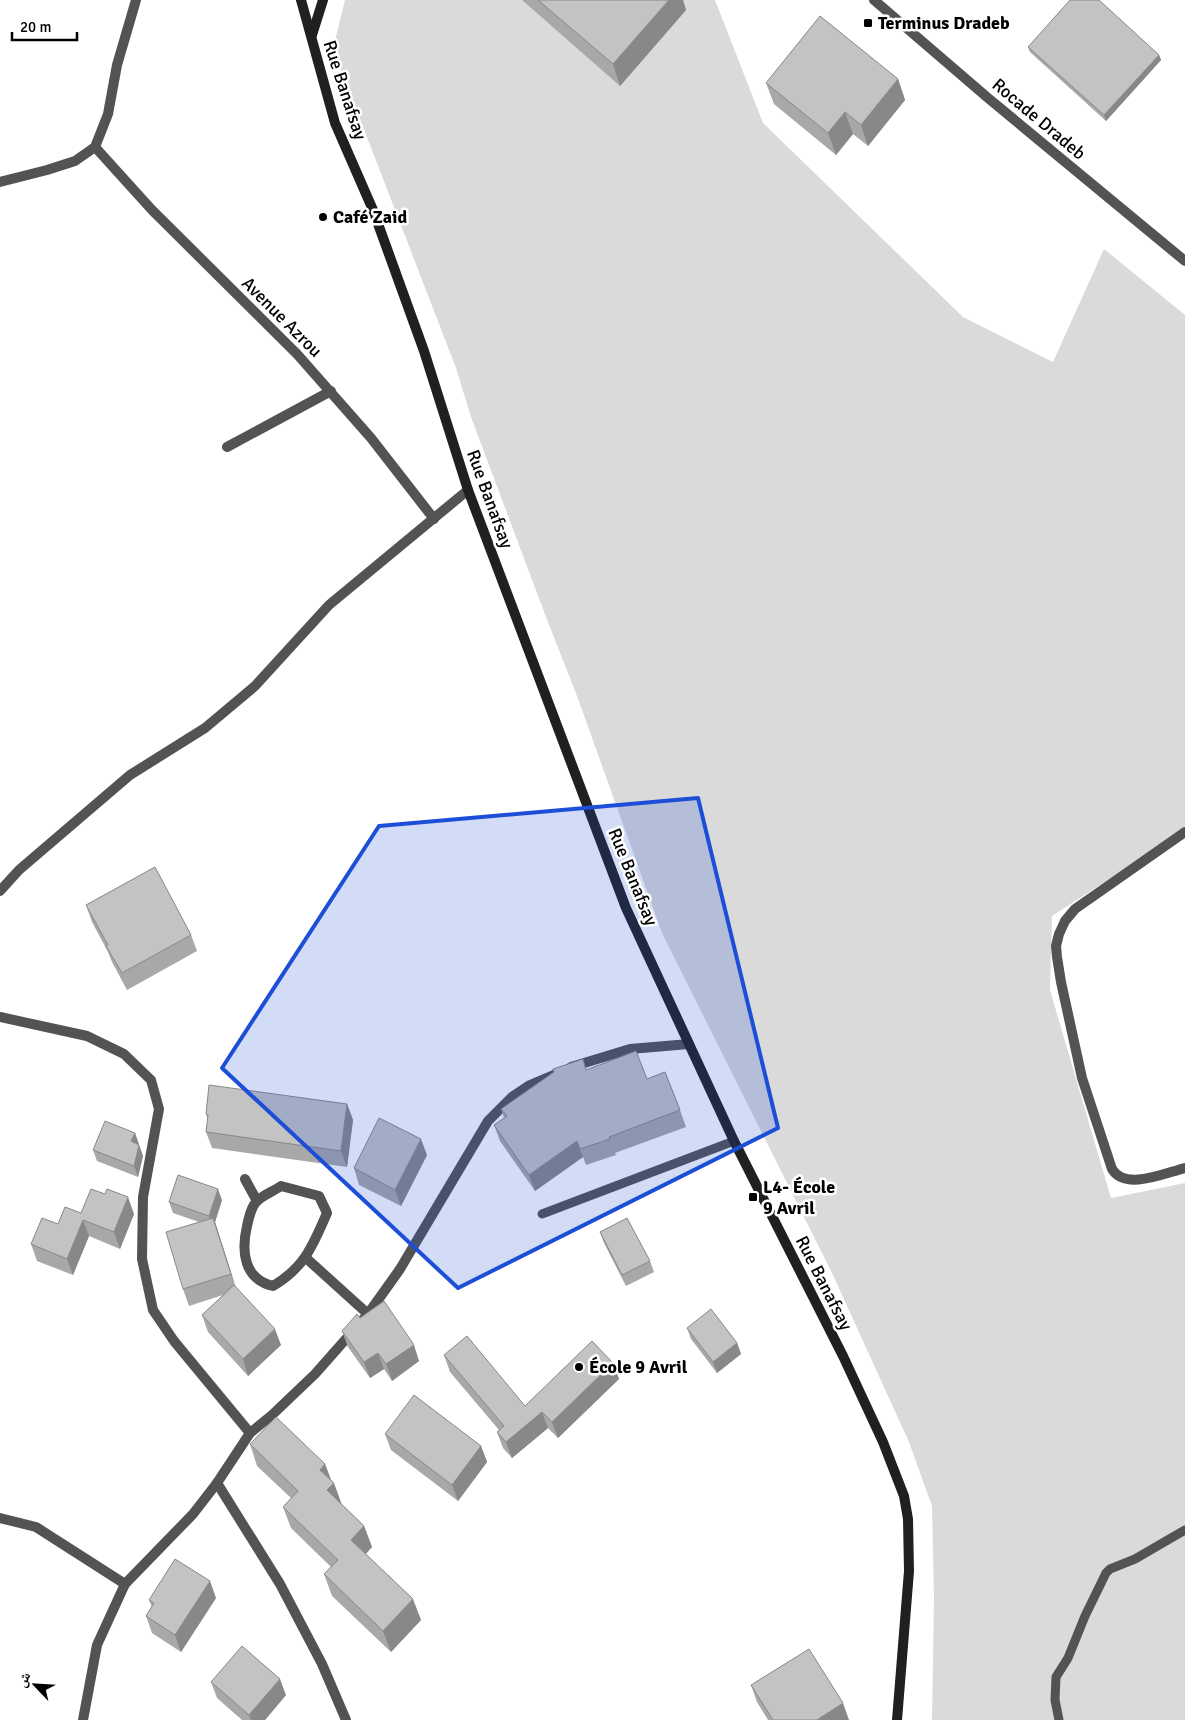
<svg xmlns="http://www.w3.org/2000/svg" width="1185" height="1720" font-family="Signika,'Noto Naskh Arabic',sans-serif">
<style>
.green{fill:#dadada}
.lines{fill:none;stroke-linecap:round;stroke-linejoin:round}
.service{stroke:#535353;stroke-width:9}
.minor{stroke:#535353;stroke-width:10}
.tertiary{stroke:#535353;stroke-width:10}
.secondary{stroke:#202020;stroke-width:10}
.wall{fill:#a8a8a8}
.shaded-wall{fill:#888}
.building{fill:#c3c3c3;stroke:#888}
.marked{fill:#1d4ed8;fill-opacity:0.2;stroke:#1d4ed8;stroke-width:4;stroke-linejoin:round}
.poi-dot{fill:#000;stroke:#fff;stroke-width:2}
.labels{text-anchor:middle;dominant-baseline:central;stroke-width:5;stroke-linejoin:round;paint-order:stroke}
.poi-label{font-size:18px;font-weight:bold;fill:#000;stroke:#fff;text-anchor:start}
.street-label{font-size:18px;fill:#000;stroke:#fff}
</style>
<rect width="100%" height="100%" fill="#fff"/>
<!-- green -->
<polygon class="green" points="345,0 715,0 763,123 963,317 1053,362 1104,249 1185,315 1185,830 1052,916 1050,990 1111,1198 1185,1183 1185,1720 932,1720 934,1598 932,1506 909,1442 832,1273 662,933 577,696 546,617 471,417 456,368 333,49"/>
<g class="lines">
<!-- service -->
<g class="service">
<polyline points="542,1214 734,1141"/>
<polyline points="1059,1720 1055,1700 1056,1677 1068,1658 1085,1616 1106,1573 1110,1569 1135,1559 1185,1530"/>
</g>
<!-- minor -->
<g class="minor">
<polyline points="95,147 152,210 297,354 371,438 434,519"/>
<polyline points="0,182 47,170 75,161 95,147 108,114 117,65 136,0"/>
<polyline points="227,447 331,391"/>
<path d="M 1185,832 L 1075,909 L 1065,921 L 1059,934 L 1056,946 L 1057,957 L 1061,982 L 1082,1078 L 1112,1169 C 1125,1191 1165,1173 1185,1168"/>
<polyline points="0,891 19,870 130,775 205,728 255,686 329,605 468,490"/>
<polyline points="0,1017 87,1036 124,1054 151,1080 159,1109 143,1197 142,1259 153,1310 174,1341 250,1433"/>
<polyline points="571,1067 630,1049 689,1044"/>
<polyline points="245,1179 257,1201"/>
<path d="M 281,1186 L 319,1196 L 327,1213 C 313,1245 305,1267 273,1286 C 244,1279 241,1252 247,1226 C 249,1217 251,1207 257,1201 C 263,1195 274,1191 281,1186 Z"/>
<polyline points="306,1258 368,1314"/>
<polyline points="217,1483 280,1584 322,1664 346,1720"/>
<polyline points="0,1518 36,1527 125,1584"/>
<polyline points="83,1720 97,1645 125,1584 193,1514 217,1483 250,1433 272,1415 315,1374 368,1314 400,1269 488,1121 512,1097 530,1085 556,1074"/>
</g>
<!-- tertiary -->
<polyline class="tertiary" points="874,0 988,98 1185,261"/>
<!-- secondary -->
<g class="secondary">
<polyline points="301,0 335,123 373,210 424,351 468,490 626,908 734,1141 843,1356 883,1442 904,1496 908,1519 909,1571 897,1720"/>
<polyline points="312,35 323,0"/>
</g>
</g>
<!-- wall -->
<g class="wall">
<polygon points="522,0 683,0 686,10 620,86"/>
<polygon points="1028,47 1159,55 1161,60 1106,121 1030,52"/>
<polygon points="898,79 905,100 868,146 853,134 836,155 774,104 766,83"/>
<polygon points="86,905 191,935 197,951 127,990 112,962 108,952 92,922"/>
<polygon points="587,1070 647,1079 680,1110 686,1127 615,1153 616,1155 586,1165 583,1157 535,1191 500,1141 494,1125 504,1118 501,1109"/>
<polygon points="347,1104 353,1120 347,1167 212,1148 206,1132 208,1120 206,1114"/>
<polygon points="135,1133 138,1144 139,1145 143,1156 138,1177 97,1161 93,1150"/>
<polygon points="427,1155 401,1206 359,1185 354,1168"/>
<polygon points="222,1200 215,1222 235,1286 281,1345 248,1376 208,1332 202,1315 223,1295 189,1306 183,1289 199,1222 173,1213 169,1202"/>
<polygon points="81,1213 134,1214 120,1249 89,1236 73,1275 37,1261 31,1244 58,1224"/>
<polygon points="600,1232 650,1261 654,1272 626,1286 604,1243"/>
<polygon points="360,1318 419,1361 392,1381 384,1369 370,1378 348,1347 342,1331"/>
<polygon points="687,1328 737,1343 741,1354 717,1373 691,1339"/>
<polygon points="444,1355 525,1406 613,1363 619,1379 558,1438 548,1428 512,1458 503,1448 497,1432 499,1430 450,1372"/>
<polygon points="385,1434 481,1446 487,1462 458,1501 391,1450"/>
<polygon points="250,1444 325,1464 331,1481 341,1504 364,1526 372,1547 366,1554 421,1620 391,1652 332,1596 324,1574 331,1567 291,1528 283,1507 291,1498 257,1466"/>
<polygon points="216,1598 181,1652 152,1633 146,1616 152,1607 149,1600"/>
<polygon points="211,1682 286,1695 265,1720 242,1720 217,1698"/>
<polygon points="751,1685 849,1720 768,1720 757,1702"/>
</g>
<!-- shaded-wall -->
<g class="shaded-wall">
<polygon points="669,0 683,0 686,10 620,86 613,64"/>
<polygon points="1159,55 1161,60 1106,121 1104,115"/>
<polygon points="898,79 905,100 868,146 861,125"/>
<polygon points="845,112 853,134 836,155 828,133"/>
<polygon points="347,1104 353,1120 347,1167 341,1151"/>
<polygon points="135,1133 139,1144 135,1152 131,1141"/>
<polygon points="421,1139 427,1155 401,1206 395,1190"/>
<polygon points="577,1141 583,1157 535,1191 529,1175"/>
<polygon points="139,1145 143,1156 138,1177 134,1166"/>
<polygon points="218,1189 222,1200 215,1222 237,1291 209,1216"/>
<polygon points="128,1197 134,1214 120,1249 114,1232"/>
<polygon points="83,1220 89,1236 73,1275 67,1259"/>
<polygon points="275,1329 281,1345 248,1376 243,1359"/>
<polygon points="737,1343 741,1354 717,1373 713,1362"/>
<polygon points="414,1345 419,1361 392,1381 386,1364"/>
<polygon points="378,1353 384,1369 370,1378 364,1362"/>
<polygon points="613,1363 619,1379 558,1438 552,1422"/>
<polygon points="542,1412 548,1428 512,1458 506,1442"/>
<polygon points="481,1446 487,1462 458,1501 452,1485"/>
<polygon points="325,1464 333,1485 334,1483 342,1505 335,1511 320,1470"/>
<polygon points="364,1526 372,1547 359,1561 351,1540"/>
<polygon points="210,1581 216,1598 181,1652 175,1635"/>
<polygon points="413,1599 421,1620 391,1652 383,1631"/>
<polygon points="280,1679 286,1695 265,1720 251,1720 249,1715"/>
<polygon points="843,1703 849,1720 817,1720"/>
</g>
<!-- building -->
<g class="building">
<polygon points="538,0 669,0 613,64"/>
<polygon points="1070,0 1099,0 1159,55 1104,115 1028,47"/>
<polygon points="820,16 898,79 861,125 845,112 828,133 766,83"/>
<polygon points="155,867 191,935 122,973 106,946 108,945 86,905"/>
<polygon points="636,1051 647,1079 665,1072 680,1110 609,1137 610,1139 580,1149 577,1141 529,1175 494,1125 507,1116 501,1109 554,1072 553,1069 583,1059 586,1070"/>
<polygon points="209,1085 347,1104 341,1151 206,1132 208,1115 206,1114"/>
<polygon points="379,1118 421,1139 395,1190 354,1168"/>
<polygon points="105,1121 135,1133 131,1141 139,1145 134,1166 93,1150"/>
<polygon points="178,1175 218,1189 209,1216 169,1202"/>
<polygon points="91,1189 105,1194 107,1189 128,1197 114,1232 83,1220 67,1259 31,1244 42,1218 58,1224 65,1207 81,1213"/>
<polygon points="213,1218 231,1274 183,1289 166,1232"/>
<polygon points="627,1218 650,1261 622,1275 600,1232"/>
<polygon points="234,1285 275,1329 243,1359 202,1315"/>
<polygon points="384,1301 414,1345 386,1364 378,1353 364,1362 342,1331 357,1314 360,1318"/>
<polygon points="711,1309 737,1343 713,1362 687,1328"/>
<polygon points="467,1336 525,1406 592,1341 613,1363 552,1422 542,1412 506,1442 497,1432 504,1426 444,1355"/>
<polygon points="414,1395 481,1446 452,1485 385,1434"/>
<polygon points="276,1417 325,1464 320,1470 334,1483 327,1490 364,1526 351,1540 413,1599 383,1631 324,1574 338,1560 283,1507 298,1491 250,1444"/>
<polygon points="175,1559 210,1581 175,1635 146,1616 154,1603 149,1600"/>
<polygon points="242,1646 280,1679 249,1715 211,1682"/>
<polygon points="809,1649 843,1703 817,1720 773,1720 751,1685"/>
</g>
<!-- marked area -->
<path class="marked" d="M 698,798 L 778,1128 L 458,1288 L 222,1068 L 379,826 Z"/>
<!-- markers -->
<g class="poi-dot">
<rect x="863" y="18" width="10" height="10" rx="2.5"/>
<circle cx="323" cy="217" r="5"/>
<rect x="748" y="1192" width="10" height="10" rx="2.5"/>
<circle cx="579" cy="1367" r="5"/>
</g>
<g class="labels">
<!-- poi labels -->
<g class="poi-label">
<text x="878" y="23">Terminus Dradeb</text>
<text x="333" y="217">Café Zaid</text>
<text x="763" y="1187">L4- École<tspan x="763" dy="21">9 Avril</tspan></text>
<text x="589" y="1367">École 9 Avril</text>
</g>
<!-- street labels -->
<g class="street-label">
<text transform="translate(345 90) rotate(72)">Rue Banafsay</text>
<text transform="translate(1039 119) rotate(40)">Rocade Dradeb</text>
<text transform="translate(282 317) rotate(45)">Avenue Azrou</text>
<text transform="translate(490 499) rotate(70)">Rue Banafsay</text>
<text transform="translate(633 877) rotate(68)">Rue Banafsay</text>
<text transform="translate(824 1283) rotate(63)">Rue Banafsay</text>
</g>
</g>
<!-- north arrow -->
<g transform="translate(35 1685) rotate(295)" stroke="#ffffff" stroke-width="4" paint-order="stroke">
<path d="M0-4L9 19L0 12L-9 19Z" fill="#000000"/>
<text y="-8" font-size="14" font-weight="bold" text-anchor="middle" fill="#000000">ش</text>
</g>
<!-- scale -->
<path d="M12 32v8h65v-8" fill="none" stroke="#000000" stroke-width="2.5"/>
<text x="20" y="32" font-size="15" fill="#000000" stroke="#ffffff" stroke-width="4" paint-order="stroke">20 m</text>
</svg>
